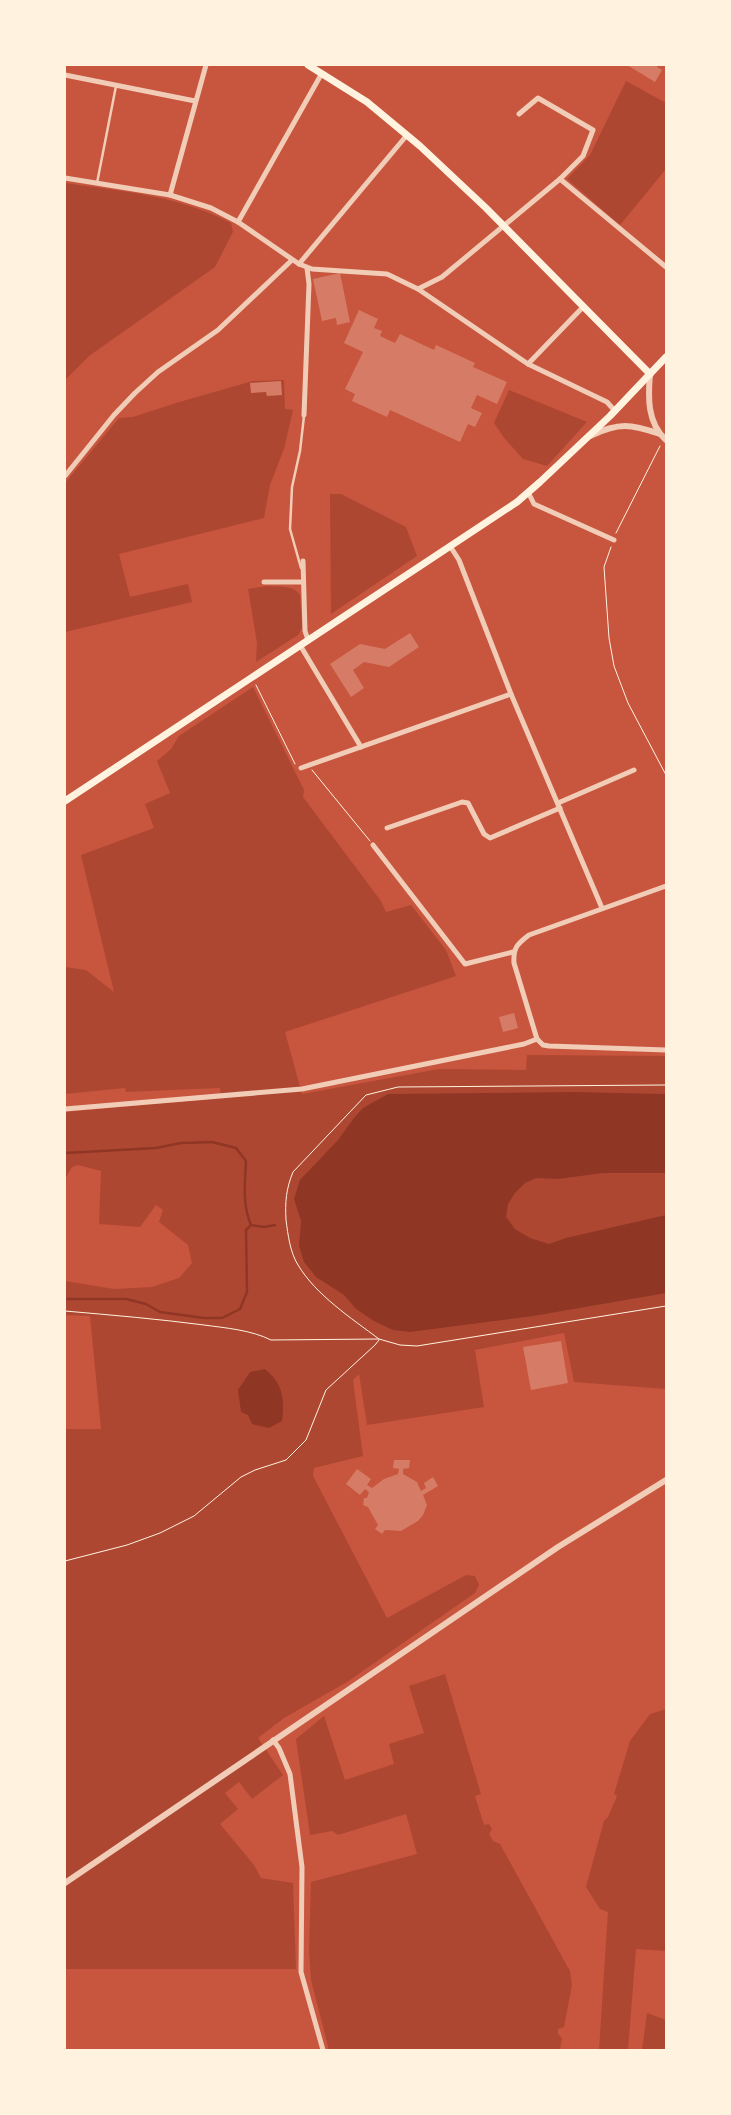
<svg xmlns="http://www.w3.org/2000/svg" width="731" height="2115" font-family="Lato,sans-serif">
<style>
.green{fill:#ae4732}
.water{fill:#8f3625}
.lines{fill:none;stroke-linecap:round;stroke-linejoin:round}
.stream{stroke:#8f3625;stroke-width:2.5}
.building{fill:#d67c66}
.path{stroke:#fff3e0;stroke-width:1}
.service{stroke:#f1ccb7;stroke-width:2.5}
.minor{stroke:#f1ccb7;stroke-width:5}
.tertiary{stroke:#f1ccb7;stroke-width:6}
.secondary{stroke:#fff3e0;stroke-width:7}
</style>
<rect width="100%" height="100%" fill="#c8553d"/>
<!-- green -->
<g class="green">
<polygon points="626,81 666,103 666,169 620,225 567,179 590,155"/>
<path d="M 65,183 C 121,191 180,196 231,223 L 233,232 L 215,267 L 89,356 L 65,380 Z"/>
<polygon points="284,380 285,409 293,410 284,449 270,485 264,518 119,554 130,597 188,584 192,602 65,632 65,483 119,418 133,417 176,403 253,381"/>
<polygon points="509,390 587,422 547,466 523,459 505,439 494,423"/>
<polygon points="330,494 341,494 406,527 417,556 331,614"/>
<path d="M 268,586 C 278,587 294,585 300,595 L 302,628 L 298,635 L 256,662 L 257,643 L 248,589 Z"/>
<polygon points="253,687 304,790 303,797 381,901 386,912 411,905 446,950 456,976 285,1032 302,1094 439,1069 526,1070 527,1055 666,1056 666,1389 574,1382 564,1333 475,1350 484,1407 367,1425 359,1374 353,1380 363,1456 314,1468 313,1476 387,1618 466,1575 475,1576 479,1585 475,1593 347,1682 284,1718 258,1738 283,1775 252,1799 239,1782 225,1793 238,1809 220,1824 254,1865 261,1878 293,1883 296,1969 65,1969 65,1429 101,1429 90,1316 65,1315 65,1281 114,1289 152,1287 179,1278 192,1263 188,1245 159,1222 163,1210 156,1205 140,1227 99,1224 101,1171 78,1165 72,1167 65,1179 65,1112 221,1098 220,1088 126,1092 125,1088 65,1094 65,967 86,970 114,992 81,855 154,828 145,804 170,793 157,761 171,749 179,736"/>
<polygon points="445,1674 481,1794 475,1796 484,1825 489,1824 492,1829 489,1834 493,1841 500,1844 570,1971 572,1985 564,2027 558,2029 558,2034 562,2038 560,2050 329,2050 311,1980 309,1952 311,1882 417,1854 406,1814 338,1835 332,1831 310,1835 296,1739 324,1716 345,1780 394,1764 389,1744 424,1733 409,1686"/>
<polygon points="666,1709 666,1951 636,1949 628,2050 599,2050 608,1912 600,1909 586,1887 604,1821 608,1817 617,1796 614,1794 630,1741 650,1714"/>
<polygon points="647,2013 666,2020 666,2050 642,2050"/>
</g>
<!-- water -->
<g class="water">
<polygon points="574,1092 666,1094 666,1173 603,1173 558,1179 536,1178 525,1183 515,1193 508,1204 506,1217 515,1229 530,1238 549,1244 566,1238 666,1215 666,1293 533,1316 410,1332 393,1330 374,1321 356,1309 344,1295 316,1277 304,1262 299,1246 301,1221 294,1199 300,1180 338,1140 354,1118 363,1108 388,1094"/>
<path d="M 265,1369 C 283,1384 285,1399 282,1421 L 269,1428 L 252,1424 L 248,1415 L 241,1412 L 238,1390 L 250,1372 Z"/>
</g>
<g class="lines">
<!-- stream -->
<g class="stream">
<path d="M 65,1153 L 156,1148 L 181,1143 L 212,1142 L 236,1148 L 246,1161 C 245,1183 242,1204 251,1225 L 264,1227 L 275,1225"/>
<polyline points="65,1299 126,1299 146,1304 160,1312 204,1318 222,1318 240,1309 247,1292 246,1230 251,1225"/>
</g>
</g>
<!-- building -->
<g class="building">
<polygon points="627,65 658,65 657,67 662,70 655,82"/>
<polygon points="340,273 350,322 337,325 336,318 322,321 313,279"/>
<polygon points="359,310 378,319 374,328 382,331 380,336 395,343 400,334 434,350 436,345 475,363 473,367 507,382 497,404 477,395 471,408 482,413 475,427 468,424 460,442 390,410 387,417 352,401 355,394 345,389 363,352 344,343"/>
<polygon points="281,381 282,395 267,396 266,392 251,393 250,383"/>
<polygon points="410,633 419,647 389,667 364,662 353,670 364,688 351,697 330,664 360,644 385,649"/>
<polygon points="514,1013 518,1028 503,1032 499,1017"/>
<polygon points="561,1341 568,1383 531,1390 523,1347"/>
<polygon points="394,1460 410,1460 409,1468 403,1469 403,1474 417,1482 421,1491 426,1488 424,1483 433,1477 438,1486 423,1495 427,1505 423,1515 418,1521 401,1531 385,1530 382,1534 375,1529 378,1525 368,1507 363,1505 364,1498 367,1498 369,1492 365,1489 360,1495 346,1484 357,1469 371,1479 367,1485 372,1488 384,1479 398,1474 399,1469 393,1468"/>
</g>
<g class="lines">
<!-- path -->
<g class="path">
<polyline points="616,533 660,446"/>
<polyline points="611,547 604,567 609,638 614,666 628,703 666,775"/>
<polyline points="256,685 295,764"/>
<polyline points="312,770 370,841"/>
<path d="M 65,1311 C 111,1315 158,1319 204,1325 C 226,1328 251,1330 271,1340 L 379,1339 L 400,1345 L 417,1346 L 666,1306"/>
<path d="M 379,1339 C 351,1318 316,1295 298,1265 C 290,1252 288,1235 286,1220 C 285,1202 286,1189 293,1172 L 366,1095 L 398,1087 L 666,1085"/>
<polyline points="65,1561 127,1545 160,1533 194,1516 241,1477 255,1470 286,1460 306,1440 326,1390 375,1345 379,1340"/>
</g>
<!-- service -->
<g class="service">
<polyline points="97,183 116,86"/>
<polyline points="301,568 290,529 292,487 300,451 304,416"/>
</g>
<!-- minor -->
<g class="minor">
<polyline points="65,75 195,101"/>
<polyline points="65,178 170,195 211,208 238,222 299,264 312,269 387,274 418,289 528,364 607,402 615,411"/>
<polyline points="560,179 666,267"/>
<polyline points="170,195 206,65"/>
<polyline points="238,222 322,73"/>
<polyline points="299,264 407,135"/>
<polyline points="418,289 442,277 560,179 583,156 593,130 538,98 519,114"/>
<polyline points="528,364 583,307"/>
<polyline points="304,415 309,284 307,268"/>
<polyline points="65,476 114,415 135,393 158,372 218,330 292,260"/>
<polyline points="528,492 534,504 614,540"/>
<polyline points="450,546 459,560 511,694 602,908"/>
<polyline points="303,561 305,631 308,640"/>
<polyline points="264,582 303,582"/>
<polyline points="300,645 361,747"/>
<polyline points="301,768 511,694"/>
<polyline points="558,803 634,770"/>
<polyline points="387,828 462,802 468,803 484,834 490,838 560,808"/>
<polyline points="373,845 465,964 513,952"/>
<path d="M 537,1039 L 514,963 C 513,948 517,944 529,935 L 666,886"/>
<polyline points="537,1039 543,1045 549,1046 666,1050"/>
<polyline points="65,1109 302,1089 524,1044 537,1039"/>
<polyline points="273,1740 279,1748 290,1774 302,1867 301,1972 323,2050"/>
</g>
<!-- tertiary -->
<g class="tertiary">
<path d="M 650,374 C 648,397 647,423 666,440"/>
<path d="M 590,436 C 619,422 631,424 660,434"/>
<polyline points="65,1883 558,1547 666,1480"/>
</g>
<!-- secondary -->
<g class="secondary">
<polyline points="308,65 367,102 420,146 486,208 650,374"/>
<polyline points="65,801 517,502 540,482 610,416 666,357"/>
</g>
</g>
<!-- border -->
<rect width="731" height="2115" fill="none" stroke="#fff3e0" stroke-width="132"/>
</svg>
